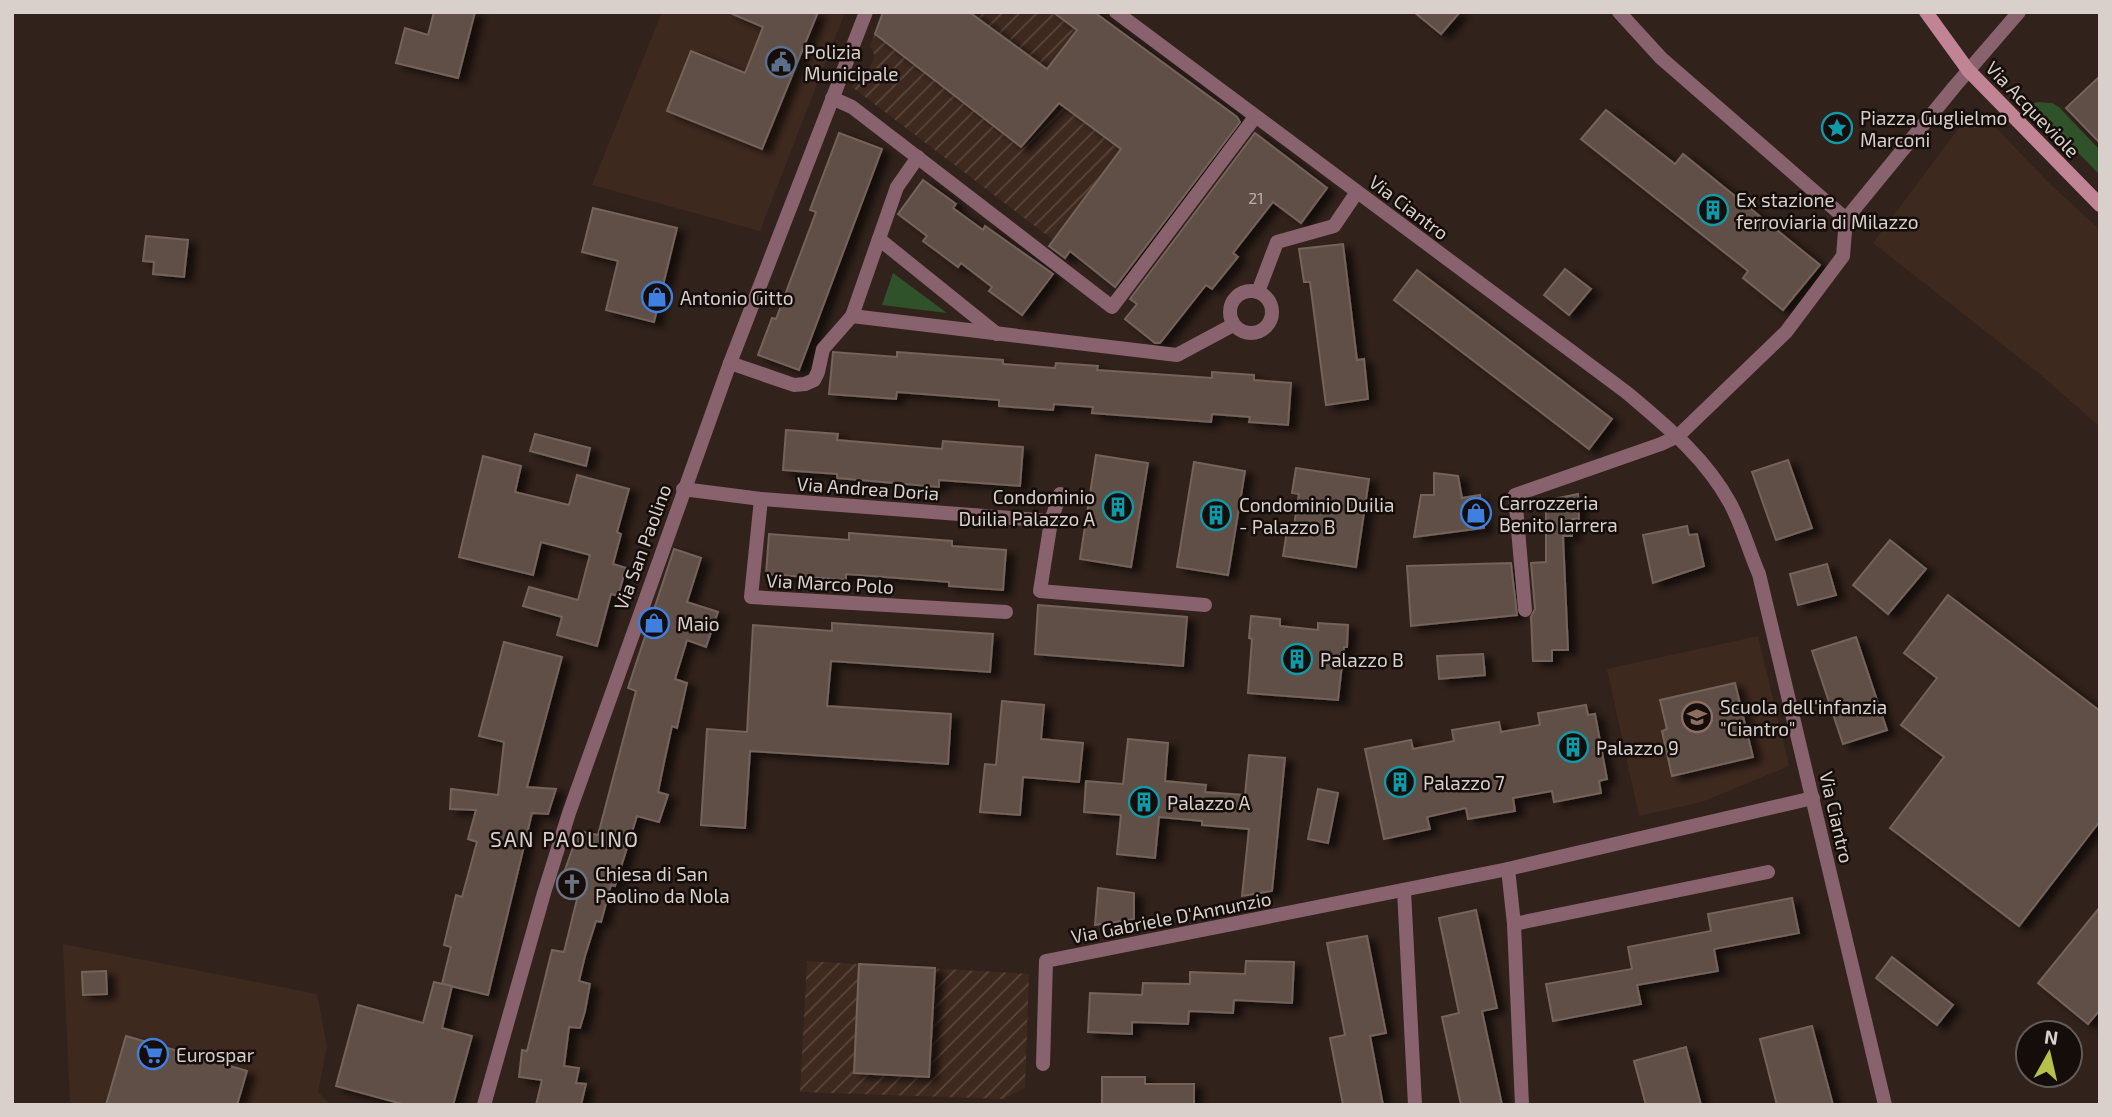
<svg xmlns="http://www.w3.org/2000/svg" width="2112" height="1117" font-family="'Exo 2',sans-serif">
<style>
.built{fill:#3e291f}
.industrial{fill:url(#industrial-furrows)}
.green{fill:#2f522a}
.building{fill:#604f47;stroke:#74635a;stroke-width:2;filter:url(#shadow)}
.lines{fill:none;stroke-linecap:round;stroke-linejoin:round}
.minor{stroke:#88636d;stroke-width:14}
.tertiary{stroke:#88636d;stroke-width:14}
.secondary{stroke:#c08495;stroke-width:14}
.labels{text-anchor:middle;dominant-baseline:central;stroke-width:5;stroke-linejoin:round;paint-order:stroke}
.number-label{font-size:16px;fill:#bbafaa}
.poi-label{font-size:19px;fill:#d9cfcb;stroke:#140d0a;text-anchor:start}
.street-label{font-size:19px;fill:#d9cfcb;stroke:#140d0a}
.neighbourhood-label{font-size:21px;letter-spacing:2px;fill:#d9cfcb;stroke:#140d0a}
</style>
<defs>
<pattern id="industrial-furrows" width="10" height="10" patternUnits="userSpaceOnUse" patternTransform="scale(1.75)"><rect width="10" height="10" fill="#3e291f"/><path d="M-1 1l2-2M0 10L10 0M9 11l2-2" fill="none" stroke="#59473e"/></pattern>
<filter id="shadow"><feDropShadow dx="8" dy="4.5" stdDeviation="3.5" flood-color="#0009"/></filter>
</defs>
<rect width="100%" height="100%" fill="#31221b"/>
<!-- built -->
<g class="built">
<polygon points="662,12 845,12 760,231 592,185"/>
<polygon points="1974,114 1983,114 2047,181 2100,230 2100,427 2041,375 1873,243 1964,121"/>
<polygon points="1758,636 1789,766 1702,802 1639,816 1607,669"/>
<polygon points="63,944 317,994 327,1046 318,1092 331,1105 70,1105"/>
</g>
<!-- industrial -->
<g class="industrial">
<polygon points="883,12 1094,12 1237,117 1115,287 852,87 856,80 866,76 875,56 870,46"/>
<polygon points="807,961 1029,974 1025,1088 1003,1099 800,1092"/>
</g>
<!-- green -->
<g class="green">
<polygon points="2037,102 2052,103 2059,107 2100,150 2100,175 2031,105"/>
<polygon points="893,273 947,313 882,305"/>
</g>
<!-- building -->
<g class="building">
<polygon points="434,12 475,12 458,78 396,63 405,28 428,35"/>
<polygon points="728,12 818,12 762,149 667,111 691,51 745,73 763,27"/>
<polygon points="883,12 969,12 1047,69 1077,30 1053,12 1094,12 1237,117 1240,122 1115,287 1070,251 1065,258 1049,246 1121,149 1059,103 1021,147 875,34"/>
<polygon points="1414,12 1460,12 1441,34"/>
<polygon points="2100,76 2100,143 2066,108"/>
<polygon points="1606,110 1675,164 1683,154 1820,265 1783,310 1743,278 1748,271 1581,139"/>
<polygon points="839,133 882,149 799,370 758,355 772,318 776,319 816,212 810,210"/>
<polygon points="1255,133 1327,188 1301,223 1273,202 1233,253 1238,257 1212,289 1206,285 1160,343 1155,343 1125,319 1137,304 1130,299"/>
<polygon points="923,180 956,204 953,208 983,230 985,226 1053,274 1022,315 989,291 992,287 961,263 958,267 923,241 927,236 898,214"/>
<polygon points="593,208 677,228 654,322 606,310 618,261 582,252"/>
<polygon points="146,236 188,240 184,277 153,274 154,262 143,261"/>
<polygon points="1343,244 1357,360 1364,359 1368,399 1326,405 1310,282 1304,282 1299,249"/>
<polygon points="1565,269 1591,289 1569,315 1544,295"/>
<polygon points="1417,270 1612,419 1589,449 1394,300"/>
<polygon points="897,352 1003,360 1003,364 1055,368 1056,363 1098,366 1097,370 1212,378 1212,372 1254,375 1254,380 1291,383 1288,425 1249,422 1250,417 1212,414 1211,422 1092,413 1093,407 1054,404 1053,410 999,406 999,400 897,392 896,399 829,394 833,352 897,357"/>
<polygon points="786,430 838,434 837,440 942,449 943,441 1023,447 1020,486 939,480 939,487 837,478 837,474 783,470"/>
<polygon points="535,434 590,448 586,466 530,451"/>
<polygon points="1096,455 1148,463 1131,567 1080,559"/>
<polygon points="483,456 521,466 515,492 569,505 577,475 629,489 617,532 621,534 613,564 626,568 618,596 611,594 597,646 557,635 562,617 523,606 529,587 578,600 590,555 541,542 533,575 459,557"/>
<polygon points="1788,460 1812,528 1776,540 1752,472"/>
<polygon points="1194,462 1245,471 1228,575 1177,567"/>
<polygon points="1296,468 1369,479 1356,567 1283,556 1287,531 1293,532 1299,494 1292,493"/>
<polygon points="1434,473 1458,476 1462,498 1480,495 1484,528 1414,537 1421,495 1434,495"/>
<polygon points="1578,494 1579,519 1572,519 1572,536 1563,536 1568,650 1552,650 1552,661 1533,661 1531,617 1535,609 1531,563 1546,562 1546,507 1548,507 1544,501"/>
<polygon points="1687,526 1689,535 1697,534 1704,566 1653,583 1643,535"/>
<polygon points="849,533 952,541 952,546 1006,550 1003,590 949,586 949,582 846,574 846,580 766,574 769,534 849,540"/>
<polygon points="1890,540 1926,569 1888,614 1853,585"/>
<polygon points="674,549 701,558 687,602 718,612 706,647 687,640 675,679 687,683 677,728 672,726 665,758 658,792 668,795 659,822 637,816 615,886 611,885 601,922 596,921 585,956 579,981 590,984 585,1011 580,1028 569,1027 564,1066 579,1068 576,1083 586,1084 581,1105 536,1105 542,1080 519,1077 522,1050 527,1051 552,950 564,952 578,895 558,889 579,831 598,835 636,691 628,688"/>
<polygon points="1511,563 1517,615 1411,626 1407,566"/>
<polygon points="1827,564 1836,595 1798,605 1790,574"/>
<polygon points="1948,595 2100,711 2100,821 2019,926 1890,828 1944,757 1901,725 1937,678 1904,653"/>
<polygon points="1038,605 1187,617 1183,666 1035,654"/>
<polygon points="1251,616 1280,619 1280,626 1318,630 1318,623 1348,625 1347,647 1344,647 1338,700 1248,693 1252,639 1249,638"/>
<polygon points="832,623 993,634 990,672 831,661 827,706 951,714 948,764 750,751 745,828 701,825 707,729 747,732 753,625 832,631"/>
<polygon points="1856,637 1887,730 1843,744 1812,651"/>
<polygon points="504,642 562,657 527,787 556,789 548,814 532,813 488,995 442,984 451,947 444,945 456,895 462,897 477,842 468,839 476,810 450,809 451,789 498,795 504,742 479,736"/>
<polygon points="1483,654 1485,675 1439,679 1437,656"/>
<polygon points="1735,683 1753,757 1672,776 1662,731 1667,729 1660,700"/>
<polygon points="1002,701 1044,705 1041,739 1083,743 1079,782 1023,777 1020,815 980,812 985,764 996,765"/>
<polygon points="1586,705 1588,715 1595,714 1607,779 1599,781 1601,793 1554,802 1552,791 1513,798 1515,811 1468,819 1466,808 1427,817 1430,829 1384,839 1365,749 1411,740 1413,749 1454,741 1452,730 1499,722 1501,732 1540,725 1538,713"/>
<polygon points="1128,739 1168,743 1165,781 1206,785 1205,792 1245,795 1249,755 1285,758 1272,891 1242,896 1249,829 1202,825 1202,821 1159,817 1155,858 1117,854 1121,815 1084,812 1086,781 1123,784"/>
<polygon points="1318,789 1338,793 1328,843 1308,839"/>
<polygon points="1098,888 1134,893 1134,919 1095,925"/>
<polygon points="1792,898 1799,933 1714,949 1718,971 1637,985 1641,1004 1553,1021 1546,984 1632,969 1628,947 1711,931 1708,914"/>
<polygon points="2100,907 2100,1010 2088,1024 2038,983"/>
<polygon points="1476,910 1497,1008 1482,1011 1502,1105 1461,1105 1442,1017 1459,1013 1439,918"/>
<polygon points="1367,936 1386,1033 1370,1036 1383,1105 1343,1105 1330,1038 1345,1035 1327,943"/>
<polygon points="1892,957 1953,1005 1937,1025 1876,978"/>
<polygon points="1246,961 1294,962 1292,1003 1234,1000 1233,1013 1189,1011 1188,1024 1132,1022 1132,1034 1088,1032 1090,993 1142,995 1143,983 1190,984 1190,972 1245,974"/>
<polygon points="859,964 935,968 929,1077 854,1073"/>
<polygon points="106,971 107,994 83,995 82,972"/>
<polygon points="434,982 452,986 442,1028 472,1036 453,1105 406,1105 336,1086 358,1005 423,1023"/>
<polygon points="1812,1026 1833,1105 1777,1105 1760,1039"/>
<polygon points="126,1036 247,1071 237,1105 106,1105"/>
<polygon points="1686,1047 1701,1105 1646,1105 1634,1061"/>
<polygon points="1102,1077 1145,1077 1145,1084 1194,1084 1194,1105 1102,1105"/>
</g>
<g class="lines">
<!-- minor -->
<g class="minor">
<polyline points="832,98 852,107 1112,307 1255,117"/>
<polyline points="879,239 997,334"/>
<circle cx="1251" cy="312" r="21"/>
<polyline points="1258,292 1277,242 1334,226 1357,192"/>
<polyline points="852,316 1177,355 1233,325"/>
<polyline points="730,363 794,385 805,384 814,380 818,372 823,349 852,316 897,187 918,157"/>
<polyline points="683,489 761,499 1051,521 1060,494"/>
<polyline points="761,499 751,597 1006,612"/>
<polyline points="1051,521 1040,591 1205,605"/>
<polyline points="1525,610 1515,495 1661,444 1678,436"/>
<polyline points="1508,869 1514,924 1522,1105"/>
<polyline points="1404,890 1415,1105"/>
<polyline points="1514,924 1768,872"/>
<polyline points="1043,1064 1046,961 1508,869 1813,798"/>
</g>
<!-- tertiary -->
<g class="tertiary">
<path d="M 1116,12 L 1626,392 C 1665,425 1705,457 1730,503 C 1742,525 1749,551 1759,574 L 1885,1105"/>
<polyline points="1619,12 1661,58 1846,219 1955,86 2019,12"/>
<polyline points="1678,436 1786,332 1843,256 1846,219"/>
<polyline points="484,1105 544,893 569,813 730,363 866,12"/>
</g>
<!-- secondary -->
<polyline class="secondary" points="1926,12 1968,70 2100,205"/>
</g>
<!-- icons -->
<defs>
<g id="civic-ring" transform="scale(1.575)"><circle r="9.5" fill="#140d0a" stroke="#5c6f8a" stroke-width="1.5"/><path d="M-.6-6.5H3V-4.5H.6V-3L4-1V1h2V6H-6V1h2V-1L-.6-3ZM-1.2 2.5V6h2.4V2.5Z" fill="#5c6f8a"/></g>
<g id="sight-ring" transform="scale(1.575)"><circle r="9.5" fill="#140d0a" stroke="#0f9aa8" stroke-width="1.5"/><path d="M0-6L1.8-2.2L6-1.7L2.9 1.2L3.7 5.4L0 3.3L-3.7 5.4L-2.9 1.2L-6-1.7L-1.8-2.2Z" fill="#0f9aa8"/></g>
<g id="building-ring" transform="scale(1.575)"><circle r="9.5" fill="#140d0a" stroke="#0f9aa8" stroke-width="1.5"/><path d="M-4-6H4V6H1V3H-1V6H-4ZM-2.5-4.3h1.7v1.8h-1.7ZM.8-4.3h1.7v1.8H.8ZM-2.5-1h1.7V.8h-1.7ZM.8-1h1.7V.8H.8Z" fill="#0f9aa8"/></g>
<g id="shop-ring" transform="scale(1.575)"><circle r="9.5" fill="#140d0a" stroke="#3f7fe0" stroke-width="1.5"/><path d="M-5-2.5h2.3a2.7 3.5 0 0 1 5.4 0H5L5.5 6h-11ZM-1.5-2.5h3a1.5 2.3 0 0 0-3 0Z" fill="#3f7fe0"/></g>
<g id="school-ring" transform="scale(1.575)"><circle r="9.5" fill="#140d0a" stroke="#8d6e63" stroke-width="1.5"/><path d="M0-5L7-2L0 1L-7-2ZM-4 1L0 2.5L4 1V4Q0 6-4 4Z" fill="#8d6e63"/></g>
<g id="church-ring" transform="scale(1.575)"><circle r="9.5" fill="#140d0a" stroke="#6b7280" stroke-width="1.5"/><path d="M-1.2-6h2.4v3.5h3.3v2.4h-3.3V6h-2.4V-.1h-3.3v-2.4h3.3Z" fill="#6b7280"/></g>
<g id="supermarket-ring" transform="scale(1.575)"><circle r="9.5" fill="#140d0a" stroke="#3f7fe0" stroke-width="1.5"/><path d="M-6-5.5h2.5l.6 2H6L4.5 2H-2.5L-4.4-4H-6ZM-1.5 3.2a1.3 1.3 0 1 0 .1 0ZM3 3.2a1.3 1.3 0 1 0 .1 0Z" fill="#3f7fe0"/></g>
</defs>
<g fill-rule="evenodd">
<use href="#civic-ring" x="781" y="62"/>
<use href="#sight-ring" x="1837" y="128"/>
<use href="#building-ring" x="1713" y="210"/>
<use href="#shop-ring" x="657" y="297"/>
<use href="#building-ring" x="1118" y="507"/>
<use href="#shop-ring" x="1476" y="513"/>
<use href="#building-ring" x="1216" y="515"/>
<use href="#shop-ring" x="654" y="623"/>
<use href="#building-ring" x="1297" y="659"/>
<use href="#school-ring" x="1697" y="717"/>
<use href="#building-ring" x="1573" y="747"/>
<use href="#building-ring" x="1400" y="782"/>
<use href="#building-ring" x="1144" y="802"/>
<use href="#church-ring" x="572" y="884"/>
<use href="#supermarket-ring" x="153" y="1054"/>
</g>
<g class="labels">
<!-- number labels -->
<g class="number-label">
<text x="1256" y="197">21</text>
</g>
<!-- poi labels -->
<g class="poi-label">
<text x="804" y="51">Polizia<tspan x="804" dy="22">Municipale</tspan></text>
<text x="1860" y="117">Piazza Guglielmo<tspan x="1860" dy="22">Marconi</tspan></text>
<text x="1736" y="199">Ex stazione<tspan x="1736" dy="22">ferroviaria di Milazzo</tspan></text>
<text x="680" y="297">Antonio Gitto</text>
<text x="1095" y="496" text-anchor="end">Condominio<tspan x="1095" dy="22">Duilia Palazzo A</tspan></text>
<text x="1499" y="502">Carrozzeria<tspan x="1499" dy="22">Benito Iarrera</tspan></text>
<text x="1239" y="504">Condominio Duilia<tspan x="1239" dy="22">- Palazzo B</tspan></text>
<text x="677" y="623">Maio</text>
<text x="1320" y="659">Palazzo B</text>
<text x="1720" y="706">Scuola dell'infanzia<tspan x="1720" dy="22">"Ciantro"</tspan></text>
<text x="1596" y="747">Palazzo 9</text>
<text x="1423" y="782">Palazzo 7</text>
<text x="1167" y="802">Palazzo A</text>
<text x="595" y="873">Chiesa di San<tspan x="595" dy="22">Paolino da Nola</tspan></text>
<text x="176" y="1054">Eurospar</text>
</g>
<!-- street labels -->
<g class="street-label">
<text transform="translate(2033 109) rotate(46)">Via Acqueviole</text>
<text transform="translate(1409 207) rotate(37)">Via Ciantro</text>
<text transform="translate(868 488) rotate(4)">Via Andrea Doria</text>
<text transform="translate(642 547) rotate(-70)">Via San Paolino</text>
<text transform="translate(830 583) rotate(3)">Via Marco Polo</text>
<text transform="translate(1837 817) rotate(77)">Via Ciantro</text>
<text transform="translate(1171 917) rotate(-11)">Via Gabriele D'Annunzio</text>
</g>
<!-- neighbourhood labels -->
<g class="neighbourhood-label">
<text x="565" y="838">SAN PAOLINO</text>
</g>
</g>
<!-- border -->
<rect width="2112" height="1117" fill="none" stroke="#d9cfcb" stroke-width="28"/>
<!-- north arrow -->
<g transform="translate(2049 1054) rotate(8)"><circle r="33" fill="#140d0a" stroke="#635b57" stroke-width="2"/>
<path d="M0-5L12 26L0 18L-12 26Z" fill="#b5c249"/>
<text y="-10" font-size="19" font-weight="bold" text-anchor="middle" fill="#d9cfcb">N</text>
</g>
</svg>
